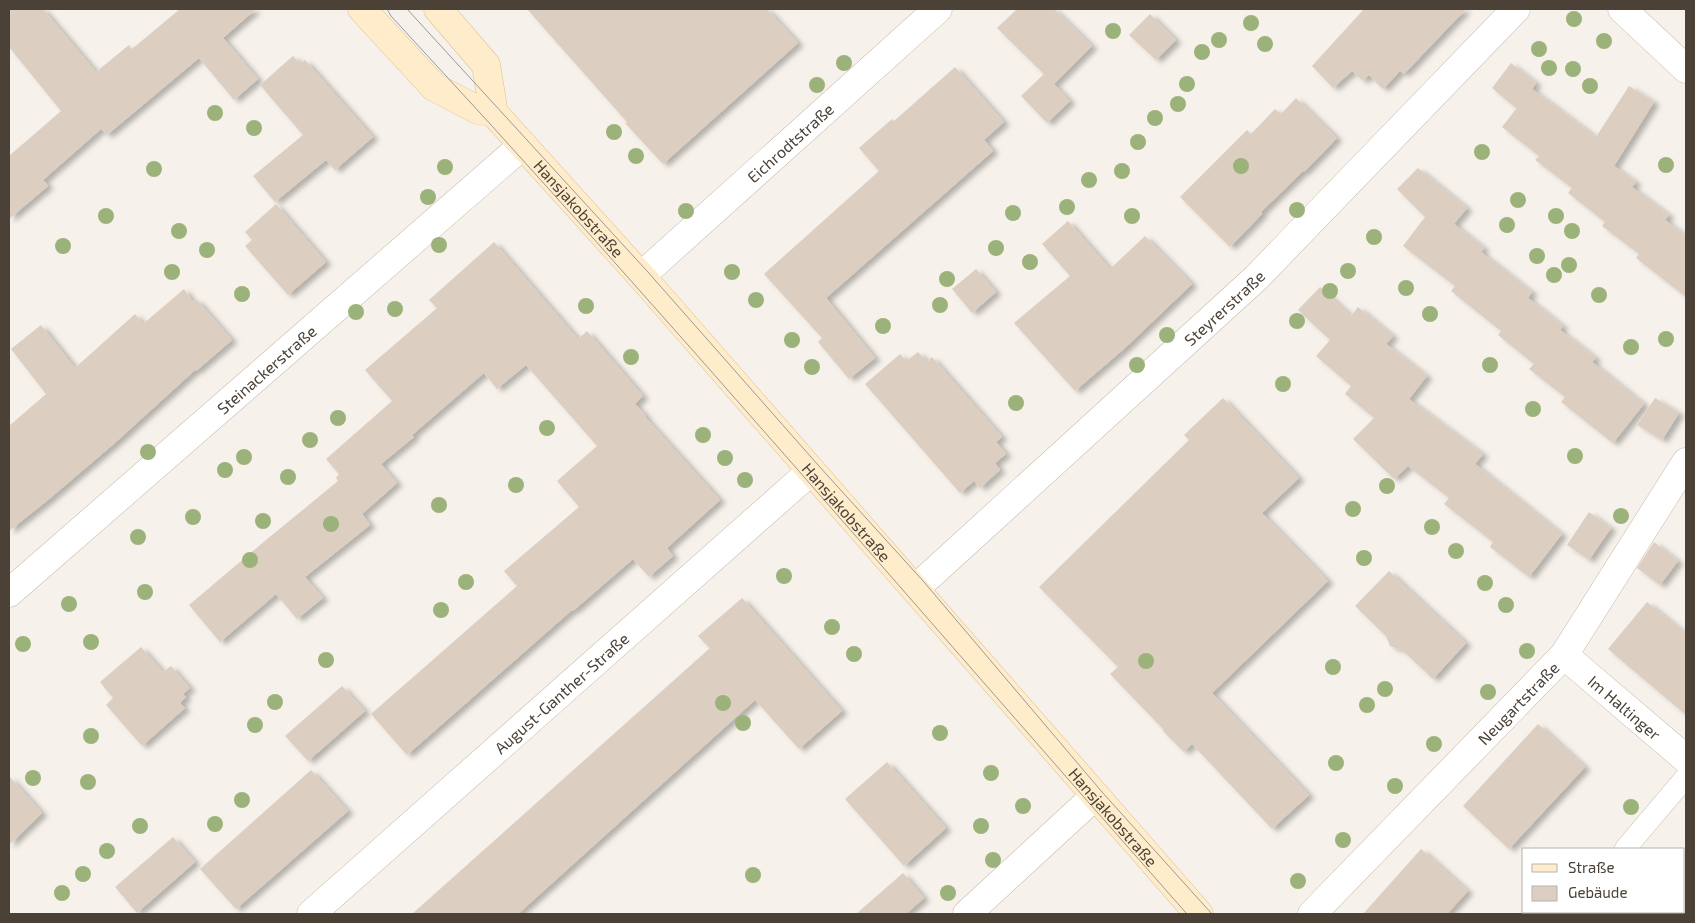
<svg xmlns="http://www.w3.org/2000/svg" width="1695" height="923" font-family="'Exo 2',sans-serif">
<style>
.building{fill:#dccec1;filter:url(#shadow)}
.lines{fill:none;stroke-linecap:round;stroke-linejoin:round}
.lane-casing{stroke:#c6baae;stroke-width:22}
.street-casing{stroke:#c6baae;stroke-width:29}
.secondary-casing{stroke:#dec297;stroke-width:29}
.lane{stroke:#fff;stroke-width:21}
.street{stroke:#fff;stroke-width:28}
.secondary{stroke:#ffeccb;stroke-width:28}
.tram{stroke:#999;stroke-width:1}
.tree{fill:#9cb27b}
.labels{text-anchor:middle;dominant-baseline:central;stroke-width:4.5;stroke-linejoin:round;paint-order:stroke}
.street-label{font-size:16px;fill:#4b4137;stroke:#fff}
</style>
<defs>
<filter id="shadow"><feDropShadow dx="5.5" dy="3" stdDeviation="2.5" flood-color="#0004"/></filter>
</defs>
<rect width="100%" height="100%" fill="#f6f1ea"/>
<!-- building -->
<g class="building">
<polygon points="9,9 43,9 96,72 129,45 132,49 180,9 256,9 223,38 258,79 234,100 199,58 107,135 101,129 43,180 48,186 9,219 9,156 61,111 9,47"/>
<polygon points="527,9 767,9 798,43 663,164 625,123 627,122"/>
<polygon points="1017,9 1054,9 1092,46 1054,84 997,28"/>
<polygon points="1364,9 1466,9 1404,74 1400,71 1383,89 1369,75 1363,81 1352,71 1333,88 1312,66"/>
<polygon points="1150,14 1176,40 1156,60 1129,35"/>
<polygon points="293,56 300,64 305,60 373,137 335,170 326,160 275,202 253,176 303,135 260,85"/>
<polygon points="1511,63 1536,83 1532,89 1596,137 1629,86 1654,102 1614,166 1636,182 1632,187 1669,215 1665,220 1686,236 1686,297 1636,258 1639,254 1602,226 1605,222 1568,193 1572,188 1535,160 1539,156 1502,127 1519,105 1516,108 1492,88"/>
<polygon points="955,67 1004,122 984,140 993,151 826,298 875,358 849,379 818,342 822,338 764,274 879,171 859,148 892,119 894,121"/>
<polygon points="1044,74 1070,101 1047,123 1021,96"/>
<polygon points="1296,98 1337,138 1304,172 1303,171 1261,212 1262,214 1230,247 1180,197 1247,130 1251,134 1275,109 1281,114"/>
<polygon points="1418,168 1467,208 1454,224 1484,248 1481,252 1532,292 1528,298 1563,326 1560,330 1596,358 1592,362 1644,404 1613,443 1561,402 1565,397 1529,369 1534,364 1498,335 1501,331 1451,291 1455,286 1403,246 1425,217 1397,189"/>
<polygon points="276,204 326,262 288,295 245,246 252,240 245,232"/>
<polygon points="1068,221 1110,269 1145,236 1192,284 1125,348 1075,391 1014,323 1070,276 1042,244"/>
<polygon points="494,242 578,339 587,331 643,396 635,404 646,416 645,417 720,500 667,548 673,556 649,577 633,559 573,611 572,610 407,755 371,714 517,586 504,571 579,507 557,481 597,446 526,365 497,389 484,373 412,435 414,437 381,464 397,483 362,514 370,525 305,577 323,598 297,619 276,594 220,642 189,605 266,540 338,481 336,478 339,474 326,459 392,401 365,370 437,308 429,300"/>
<polygon points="976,269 996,292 972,313 952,289"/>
<polygon points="1320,287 1351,316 1358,307 1393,336 1386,344 1427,376 1409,399 1483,454 1475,464 1562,534 1529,577 1490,547 1493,542 1444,504 1449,498 1408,466 1394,479 1353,439 1374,418 1345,394 1351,386 1316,356 1330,340 1298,310"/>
<polygon points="184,289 193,302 196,299 232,340 196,371 195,370 116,442 48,500 9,531 9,426 46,394 11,349 41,325 75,368 135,314 143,324"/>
<polygon points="918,352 927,362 932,357 1002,437 996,442 1006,454 995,463 1000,470 980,488 974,481 960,493 865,384 900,354 906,361"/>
<polygon points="1223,398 1299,478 1262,513 1328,581 1212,693 1309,795 1272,829 1192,744 1184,752 1163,731 1164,730 1110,674 1118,667 1039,587 1189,440 1184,435"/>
<polygon points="1655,398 1679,413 1662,440 1637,425"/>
<polygon points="1589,512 1611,528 1589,560 1567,545"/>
<polygon points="1654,542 1678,561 1660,585 1637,568"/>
<polygon points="1389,571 1466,643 1433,679 1402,650 1390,646 1386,636 1355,606"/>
<polygon points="742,598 842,711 799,749 755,700 518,914 412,914 710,648 698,636"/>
<polygon points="1647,602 1686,634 1686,715 1608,649"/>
<polygon points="141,647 163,672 171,666 190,688 183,694 186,697 180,703 185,708 142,746 106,705 113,698 100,682"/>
<polygon points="342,686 365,711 308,761 285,736"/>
<polygon points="1538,724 1585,767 1509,849 1463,806"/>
<polygon points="887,762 946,828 904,866 845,799"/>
<polygon points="311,770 348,811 236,909 200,869"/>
<polygon points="9,776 42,813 9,845"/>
<polygon points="173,837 195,862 137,913 115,887"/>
<polygon points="1421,849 1468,891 1447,914 1363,914"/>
<polygon points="903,873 924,898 906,914 856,914"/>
</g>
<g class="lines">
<!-- lane casing -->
<g class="lane-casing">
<g id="lane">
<polyline points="1625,849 1686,777"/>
<polyline points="1570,914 1572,912"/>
</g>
</g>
<!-- street casing -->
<g class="street-casing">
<g id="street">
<polyline points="1622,9 1686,69"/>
<path id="s1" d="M 641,276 L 938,9"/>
<path id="s2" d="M 915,589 L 1256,278 L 1516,9"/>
<path id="s3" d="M 9,593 L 523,145"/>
<path id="s4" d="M 1564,655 L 1686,759"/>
<path id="s5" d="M 311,914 L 811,471"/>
<polyline points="967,914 1095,796"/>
<path id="s6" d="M 1312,914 L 1564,655 L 1686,462"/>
</g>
</g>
<!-- secondary casing -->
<g class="secondary-casing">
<g id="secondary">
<path id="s7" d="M 362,9 L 434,87 L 478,110 L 493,112 L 641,276 L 1199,914"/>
<polyline points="438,9 486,65 492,101 493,112"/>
</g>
</g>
<!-- lane -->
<use href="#lane" class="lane"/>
<!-- street -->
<use href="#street" class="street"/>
<!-- secondary -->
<use href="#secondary" class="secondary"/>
<!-- tram -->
<g class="tram">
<path d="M 387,9 L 391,16 C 663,309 922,615 1187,914"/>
<polyline points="407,9 647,271 818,465 924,582 1102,792 1212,914"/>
</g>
</g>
<!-- trees -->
<g class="tree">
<circle cx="1574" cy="19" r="8"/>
<circle cx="1251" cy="23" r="8"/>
<circle cx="1113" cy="31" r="8"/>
<circle cx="1219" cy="40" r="8"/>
<circle cx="1604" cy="41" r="8"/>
<circle cx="1265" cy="44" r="8"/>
<circle cx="1539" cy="49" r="8"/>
<circle cx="1202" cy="52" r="8"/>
<circle cx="844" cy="63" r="8"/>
<circle cx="1549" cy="68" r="8"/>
<circle cx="1573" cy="69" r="8"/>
<circle cx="1187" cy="84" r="8"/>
<circle cx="817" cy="85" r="8"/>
<circle cx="1590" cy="86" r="8"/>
<circle cx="1178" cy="104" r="8"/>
<circle cx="215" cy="113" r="8"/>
<circle cx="1155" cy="118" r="8"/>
<circle cx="254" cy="128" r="8"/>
<circle cx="614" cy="132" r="8"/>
<circle cx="1138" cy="142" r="8"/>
<circle cx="1482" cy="152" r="8"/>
<circle cx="636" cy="156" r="8"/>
<circle cx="1666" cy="165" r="8"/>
<circle cx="1241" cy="166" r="8"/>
<circle cx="445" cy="167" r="8"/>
<circle cx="154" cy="169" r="8"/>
<circle cx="1122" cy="171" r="8"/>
<circle cx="1089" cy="180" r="8"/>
<circle cx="428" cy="197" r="8"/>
<circle cx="1518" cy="200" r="8"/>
<circle cx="1067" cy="207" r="8"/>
<circle cx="1297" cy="210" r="8"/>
<circle cx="686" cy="211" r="8"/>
<circle cx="1013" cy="213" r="8"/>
<circle cx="106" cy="216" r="8"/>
<circle cx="1132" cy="216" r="8"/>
<circle cx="1556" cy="216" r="8"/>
<circle cx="1507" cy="225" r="8"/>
<circle cx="179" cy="231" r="8"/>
<circle cx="1572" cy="231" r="8"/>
<circle cx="1374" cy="237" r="8"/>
<circle cx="439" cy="245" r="8"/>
<circle cx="63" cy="246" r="8"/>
<circle cx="996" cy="248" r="8"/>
<circle cx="207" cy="250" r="8"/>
<circle cx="1537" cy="256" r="8"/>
<circle cx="1030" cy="262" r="8"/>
<circle cx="1569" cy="265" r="8"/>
<circle cx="1348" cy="271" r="8"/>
<circle cx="172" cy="272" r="8"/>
<circle cx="732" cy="272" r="8"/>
<circle cx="1554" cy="275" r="8"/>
<circle cx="947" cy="279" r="8"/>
<circle cx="1406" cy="288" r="8"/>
<circle cx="1330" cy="291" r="8"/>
<circle cx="242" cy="294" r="8"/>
<circle cx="1599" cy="295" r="8"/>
<circle cx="756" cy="300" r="8"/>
<circle cx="940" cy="305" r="8"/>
<circle cx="586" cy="306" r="8"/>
<circle cx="395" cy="309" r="8"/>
<circle cx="356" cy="312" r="8"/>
<circle cx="1430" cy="314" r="8"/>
<circle cx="1297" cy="321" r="8"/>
<circle cx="883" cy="326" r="8"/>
<circle cx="1167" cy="335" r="8"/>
<circle cx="1666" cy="339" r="8"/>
<circle cx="792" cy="340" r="8"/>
<circle cx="1631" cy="347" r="8"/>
<circle cx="631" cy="357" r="8"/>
<circle cx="1137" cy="365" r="8"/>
<circle cx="1490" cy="365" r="8"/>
<circle cx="812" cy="367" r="8"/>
<circle cx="1283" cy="384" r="8"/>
<circle cx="1016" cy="403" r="8"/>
<circle cx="1533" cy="409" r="8"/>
<circle cx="338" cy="418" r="8"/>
<circle cx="547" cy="428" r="8"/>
<circle cx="703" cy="435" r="8"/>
<circle cx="310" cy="440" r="8"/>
<circle cx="148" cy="452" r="8"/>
<circle cx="1575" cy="456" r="8"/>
<circle cx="244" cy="457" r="8"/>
<circle cx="725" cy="458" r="8"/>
<circle cx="225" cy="470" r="8"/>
<circle cx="288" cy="477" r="8"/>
<circle cx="745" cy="480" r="8"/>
<circle cx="516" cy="485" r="8"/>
<circle cx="1387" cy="486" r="8"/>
<circle cx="439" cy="505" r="8"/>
<circle cx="1353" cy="509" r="8"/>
<circle cx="1621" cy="516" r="8"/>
<circle cx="193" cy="517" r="8"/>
<circle cx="263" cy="521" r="8"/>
<circle cx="331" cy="524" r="8"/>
<circle cx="1432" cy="527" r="8"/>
<circle cx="138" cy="537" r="8"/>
<circle cx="1456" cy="551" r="8"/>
<circle cx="1364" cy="558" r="8"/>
<circle cx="250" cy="560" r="8"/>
<circle cx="784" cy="576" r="8"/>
<circle cx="466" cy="582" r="8"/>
<circle cx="1485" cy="583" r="8"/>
<circle cx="145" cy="592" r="8"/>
<circle cx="69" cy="604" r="8"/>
<circle cx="1506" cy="605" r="8"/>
<circle cx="441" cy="610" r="8"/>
<circle cx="832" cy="627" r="8"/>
<circle cx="91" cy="642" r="8"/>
<circle cx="23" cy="644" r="8"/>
<circle cx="1527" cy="651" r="8"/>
<circle cx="854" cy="654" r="8"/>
<circle cx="326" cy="660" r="8"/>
<circle cx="1146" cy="661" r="8"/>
<circle cx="1333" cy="667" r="8"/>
<circle cx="1385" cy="689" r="8"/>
<circle cx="1488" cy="692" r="8"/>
<circle cx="275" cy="702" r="8"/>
<circle cx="723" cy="703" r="8"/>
<circle cx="1367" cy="705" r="8"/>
<circle cx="743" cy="723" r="8"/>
<circle cx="255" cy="725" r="8"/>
<circle cx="940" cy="733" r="8"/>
<circle cx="91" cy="736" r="8"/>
<circle cx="1434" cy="744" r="8"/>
<circle cx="1336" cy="763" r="8"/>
<circle cx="991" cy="773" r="8"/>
<circle cx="33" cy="778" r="8"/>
<circle cx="88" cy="782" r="8"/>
<circle cx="1395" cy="786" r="8"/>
<circle cx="242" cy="800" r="8"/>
<circle cx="1023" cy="806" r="8"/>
<circle cx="1631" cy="807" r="8"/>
<circle cx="215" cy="824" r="8"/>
<circle cx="140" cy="826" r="8"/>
<circle cx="981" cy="826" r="8"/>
<circle cx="1343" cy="840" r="8"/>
<circle cx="107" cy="851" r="8"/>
<circle cx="993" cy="860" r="8"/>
<circle cx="83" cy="874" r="8"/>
<circle cx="753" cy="875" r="8"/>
<circle cx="1298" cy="881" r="8"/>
<circle cx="62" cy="893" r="8"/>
<circle cx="948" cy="893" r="8"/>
</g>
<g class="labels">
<!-- street labels -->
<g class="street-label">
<text stroke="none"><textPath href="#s1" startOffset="200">Eichrodtstraße</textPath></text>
<text stroke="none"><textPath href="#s7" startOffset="300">Hansjakobstraße</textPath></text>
<text stroke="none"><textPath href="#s2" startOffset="418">Steyrerstraße</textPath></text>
<text stroke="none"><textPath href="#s3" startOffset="341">Steinackerstraße</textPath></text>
<text stroke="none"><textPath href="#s7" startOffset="705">Hansjakobstraße</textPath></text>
<text stroke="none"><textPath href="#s5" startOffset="334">August-Ganther-Straße</textPath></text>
<text stroke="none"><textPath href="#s6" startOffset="295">Neugartstraße</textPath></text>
<text stroke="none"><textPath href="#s4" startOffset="80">Im Haltinger</textPath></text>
<text stroke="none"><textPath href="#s7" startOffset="1110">Hansjakobstraße</textPath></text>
</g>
</g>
<!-- border -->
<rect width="1695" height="923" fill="none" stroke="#4b4137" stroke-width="20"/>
<!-- legend -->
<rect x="1522" y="848" width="162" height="65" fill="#ffffff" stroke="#b7b3af"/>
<rect x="1532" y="864" width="25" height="8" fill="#ffeccb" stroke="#b7b3af"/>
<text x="1568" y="873" font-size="15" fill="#4b4137">Straße</text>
<rect x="1532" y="886" width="25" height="15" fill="#dccec1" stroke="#b7b3af"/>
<text x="1568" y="898" font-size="15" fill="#4b4137">Gebäude</text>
</svg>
